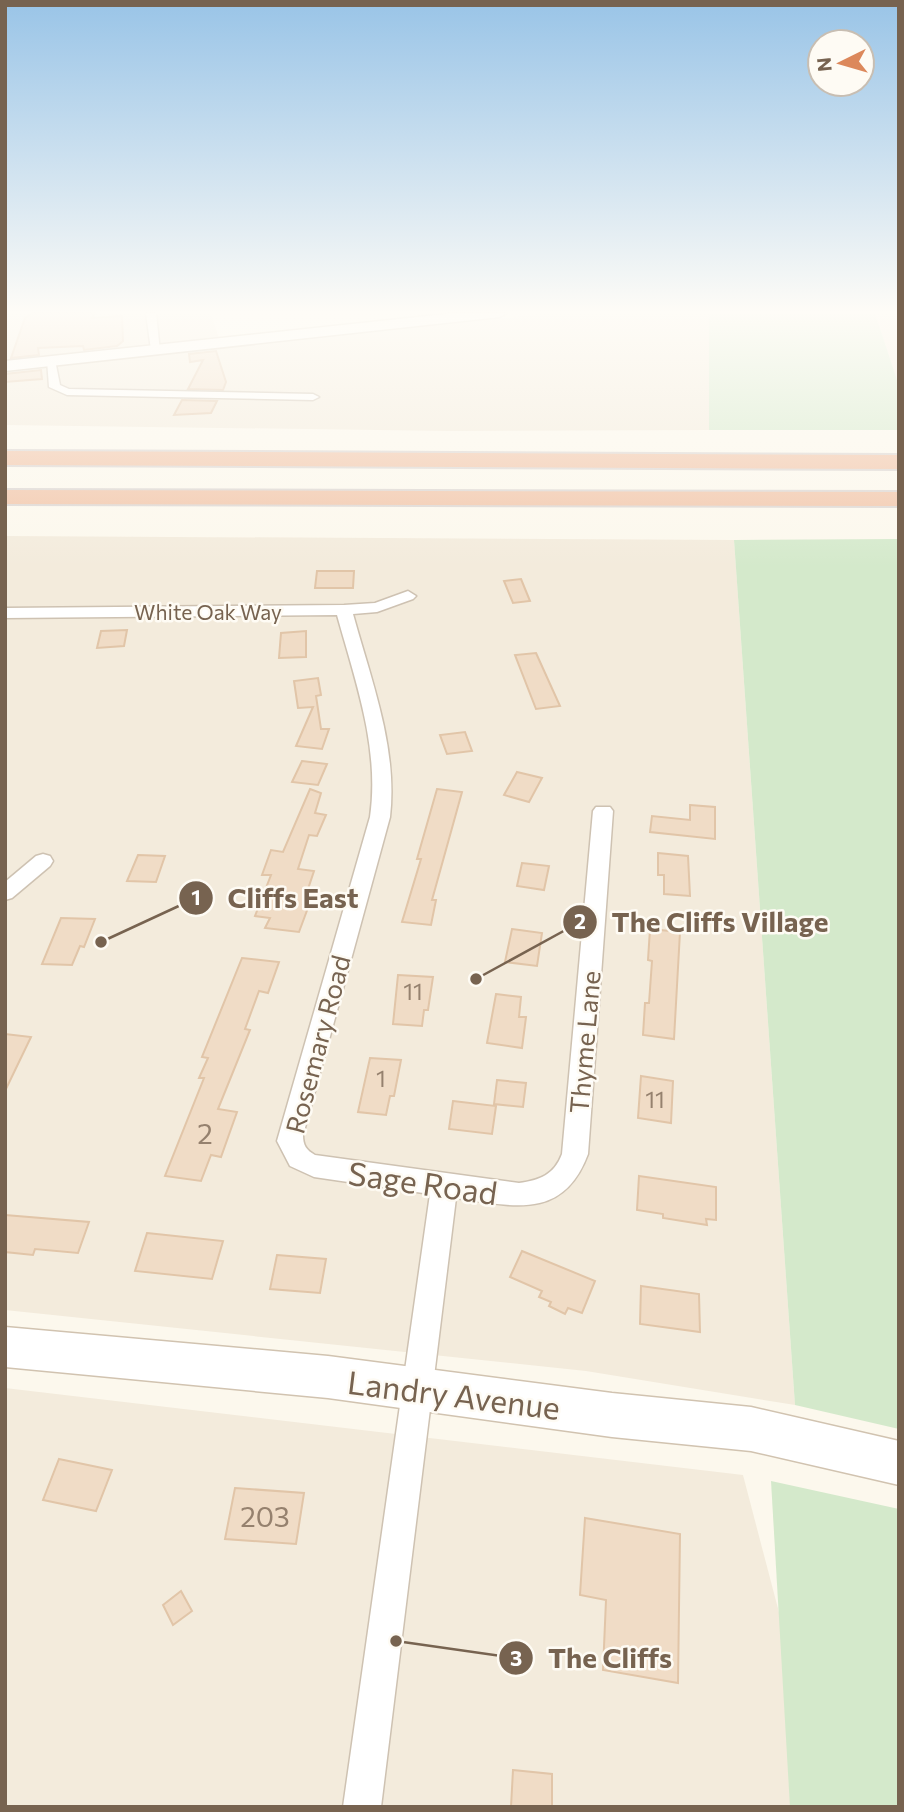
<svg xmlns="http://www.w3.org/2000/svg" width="904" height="1812" font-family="Commissioner,sans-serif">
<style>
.residential{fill:#f3ebdc}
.green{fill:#d4e9cb}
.building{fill:#f0dcc6;stroke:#e1c5a8;stroke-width:2}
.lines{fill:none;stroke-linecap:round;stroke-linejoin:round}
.street-casing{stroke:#cec2b2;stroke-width:3}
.secondary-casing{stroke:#d1c3b0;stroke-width:3}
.highway-casing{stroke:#dcd6d2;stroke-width:4}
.street{fill:#fff;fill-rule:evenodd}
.secondary{fill:#fff;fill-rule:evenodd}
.highway{fill:#f1c5a9;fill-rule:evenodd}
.labels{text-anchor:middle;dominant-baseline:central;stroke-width:5;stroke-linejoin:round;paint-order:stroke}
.far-street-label{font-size:21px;fill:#776350;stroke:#fefbf4}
.number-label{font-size:23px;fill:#95816e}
.street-label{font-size:26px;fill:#776350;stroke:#fefbf4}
.near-number-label{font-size:28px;fill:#95816e}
.near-street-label{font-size:32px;fill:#776350;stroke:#fefbf4}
.leader{fill:none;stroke:#776350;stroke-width:2.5}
.callout-dot{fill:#776350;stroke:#fefbf4;stroke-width:2.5}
.mark-label{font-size:21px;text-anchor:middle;font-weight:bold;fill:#fff}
.callout-label{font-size:28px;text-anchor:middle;font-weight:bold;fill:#776350;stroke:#fefbf4;stroke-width:5;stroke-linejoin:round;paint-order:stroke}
</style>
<rect width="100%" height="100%" fill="#fcf8ed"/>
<!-- residential -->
<g class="residential">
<polygon points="5,313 211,313 219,339 5,362"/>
<polygon points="550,313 709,313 709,430 449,431 5,425 5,371"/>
<polygon points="875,313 899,313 899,386"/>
<polygon points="5,536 734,540 795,1405 586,1371 5,1310"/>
<polygon points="5,1388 743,1475 830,1807 5,1807"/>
</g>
<!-- green -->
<g class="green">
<polygon points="709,313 875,313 899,386 899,430 709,430"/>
<polygon points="899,539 899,1429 795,1405 734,540"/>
<polygon points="771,1481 899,1509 899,1807 790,1807"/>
</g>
<!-- building -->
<g class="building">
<polygon points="32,313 95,313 92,318 122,316 123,341 117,346 84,350 83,346 38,348 39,355 11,358 25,318"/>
<polygon points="216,351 226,382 223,390 188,389 203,360 190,362 189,354"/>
<polygon points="41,370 42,379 5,382 5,374"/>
<polygon points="182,400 217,401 211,413 174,415"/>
<polygon points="317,571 354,571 353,588 315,588"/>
<polygon points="521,579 530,601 513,603 504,581"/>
<polygon points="127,630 124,646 97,648 101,631"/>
<polygon points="306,631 306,657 279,658 281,633"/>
<polygon points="536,653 560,706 536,709 515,655"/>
<polygon points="318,678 321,695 316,696 321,729 329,729 322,749 296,746 313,707 298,708 294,681"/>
<polygon points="465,732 472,751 447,754 440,735"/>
<polygon points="302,761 327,764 318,785 292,782"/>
<polygon points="517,772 542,778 529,802 504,795"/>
<polygon points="310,789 321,793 315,813 326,815 317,836 309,835 298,869 314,871 303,904 309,905 299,932 265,928 270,918 255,916 271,875 262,875 271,850 283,852"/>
<polygon points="437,789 462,792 432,900 436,900 431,925 402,922 421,859 417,859"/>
<polygon points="690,805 715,807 715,839 650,832 652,816 690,820"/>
<polygon points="658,853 688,856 690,896 664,894 664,875 658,875"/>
<polygon points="138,855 165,856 156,882 127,881"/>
<polygon points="522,863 549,866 544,890 517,886"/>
<polygon points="61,918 95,919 84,947 80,946 72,965 42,964"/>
<polygon points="512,929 542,933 537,966 505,962"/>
<polygon points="650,929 680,932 674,1039 643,1035 645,1003 649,1003 652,961 648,960"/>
<polygon points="242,958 279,962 268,993 259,991 245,1029 250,1030 218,1109 237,1112 221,1157 211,1155 201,1181 165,1176 204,1078 199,1078 208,1058 202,1057"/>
<polygon points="398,975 433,977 428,1010 424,1010 422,1026 393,1024"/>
<polygon points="496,994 521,997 519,1017 526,1017 522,1048 487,1043"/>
<polygon points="5,1034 31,1037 5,1091"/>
<polygon points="370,1058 401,1060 394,1096 390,1096 386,1115 358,1112"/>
<polygon points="641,1076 673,1081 671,1123 638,1118"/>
<polygon points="497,1080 526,1083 523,1107 494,1104"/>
<polygon points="453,1101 496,1106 492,1134 449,1129"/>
<polygon points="639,1176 716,1187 716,1220 706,1219 707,1225 663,1218 663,1214 637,1210"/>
<polygon points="5,1215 89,1222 78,1253 35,1249 33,1255 5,1252"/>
<polygon points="147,1233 223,1241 212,1279 135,1271"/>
<polygon points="522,1251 595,1281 582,1313 568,1308 565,1314 549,1306 551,1302 539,1297 542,1291 510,1277"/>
<polygon points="277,1255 326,1259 320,1293 270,1289"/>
<polygon points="641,1286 699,1294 700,1332 640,1324"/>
<polygon points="59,1459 112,1470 96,1511 43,1500"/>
<polygon points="235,1488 304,1493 296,1544 225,1539"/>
<polygon points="585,1518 680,1534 678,1683 603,1670 606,1600 580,1595"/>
<polygon points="181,1591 192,1611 173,1625 163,1605"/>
<polygon points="513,1770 552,1774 552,1807 511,1807"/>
</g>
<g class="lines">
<!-- street casing -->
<g class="street-casing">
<g id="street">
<polygon points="146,313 156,313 160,352 151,350"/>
<polygon points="47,360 55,360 60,385 69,389 313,394 319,397 313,400 67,395 49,387"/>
<path d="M 408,591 L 416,596 L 413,599 L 377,612 L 353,614 C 371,680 398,748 390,817 L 303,1135 C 303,1145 306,1150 315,1155 L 519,1183 C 540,1180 554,1175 562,1154 L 593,811 L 596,807 L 610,807 L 613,811 L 588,1154 C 563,1221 513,1206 456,1198 L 381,1807 L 343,1807 L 430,1194 L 314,1177 L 290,1166 L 277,1141 L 370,817 C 380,748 355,680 337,615 L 5,618 L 5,608 L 344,605 L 375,603 Z"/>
<polygon points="43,854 50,856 53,861 50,866 12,898 5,900 5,882 36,856"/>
</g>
</g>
<!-- secondary casing -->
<g class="secondary-casing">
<g id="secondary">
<polygon points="455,313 507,313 500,317 5,371 5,361"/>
<polygon points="5,1327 328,1356 612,1393 751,1407 899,1441 899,1485 751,1451 612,1437 328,1398 5,1367"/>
</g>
</g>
<!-- highway casing -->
<g class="highway-casing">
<g id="highway">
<polygon points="5,451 899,455 899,469 5,465"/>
<polygon points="5,490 899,492 899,506 5,504"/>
</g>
</g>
<!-- street -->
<use href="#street" class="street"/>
<!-- secondary -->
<use href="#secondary" class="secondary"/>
<!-- highway -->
<use href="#highway" class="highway"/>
</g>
<!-- sky -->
<linearGradient id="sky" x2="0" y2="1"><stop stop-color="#99c4e7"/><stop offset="0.55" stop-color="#fefcf7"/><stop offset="1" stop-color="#fefcf7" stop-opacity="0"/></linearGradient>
<rect width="904" height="567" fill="url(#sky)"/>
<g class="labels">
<!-- far-street labels -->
<g class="far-street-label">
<text x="208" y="611">White Oak Way</text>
</g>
<!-- number labels -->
<g class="number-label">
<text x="413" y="991">11</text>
<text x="381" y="1078">1</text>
<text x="655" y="1099">11</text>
</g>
<!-- street labels -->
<g class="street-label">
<text transform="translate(584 1042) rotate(-85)">Thyme Lane</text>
<text transform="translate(317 1044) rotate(-75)">Rosemary Road</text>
</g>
<!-- near-number labels -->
<g class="near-number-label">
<text x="205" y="1133">2</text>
<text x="265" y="1516">203</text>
</g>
<!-- near-street labels -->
<g class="near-street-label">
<text transform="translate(423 1182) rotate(8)">Sage Road</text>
<text transform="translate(454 1394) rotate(7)">Landry Avenue</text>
</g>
</g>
<!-- callouts -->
<path class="leader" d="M101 942L196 898M476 979L580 922M396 1641L516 1658"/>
<g class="callout-dot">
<circle cx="101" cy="942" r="7"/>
<circle cx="476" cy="979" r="7"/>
<circle cx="396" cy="1641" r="7"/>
<circle cx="196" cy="898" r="18"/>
<circle cx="580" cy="922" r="18"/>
<circle cx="516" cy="1658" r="18"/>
</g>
<g class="mark-label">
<text x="196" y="905">1</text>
<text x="580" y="929">2</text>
<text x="516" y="1666">3</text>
</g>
<g class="callout-label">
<text x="293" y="908">Cliffs East</text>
<text x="720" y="932">The Cliffs Village</text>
<text x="610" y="1668">The Cliffs</text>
</g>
<!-- border -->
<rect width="904" height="1812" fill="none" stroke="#776350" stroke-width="14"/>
<!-- north arrow -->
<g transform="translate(841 63) rotate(265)"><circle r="33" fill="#fefbf4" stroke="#c8beb2" stroke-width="2"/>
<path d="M0-5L12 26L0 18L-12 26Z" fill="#dc885b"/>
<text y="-10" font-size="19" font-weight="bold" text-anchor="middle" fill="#776350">N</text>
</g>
</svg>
